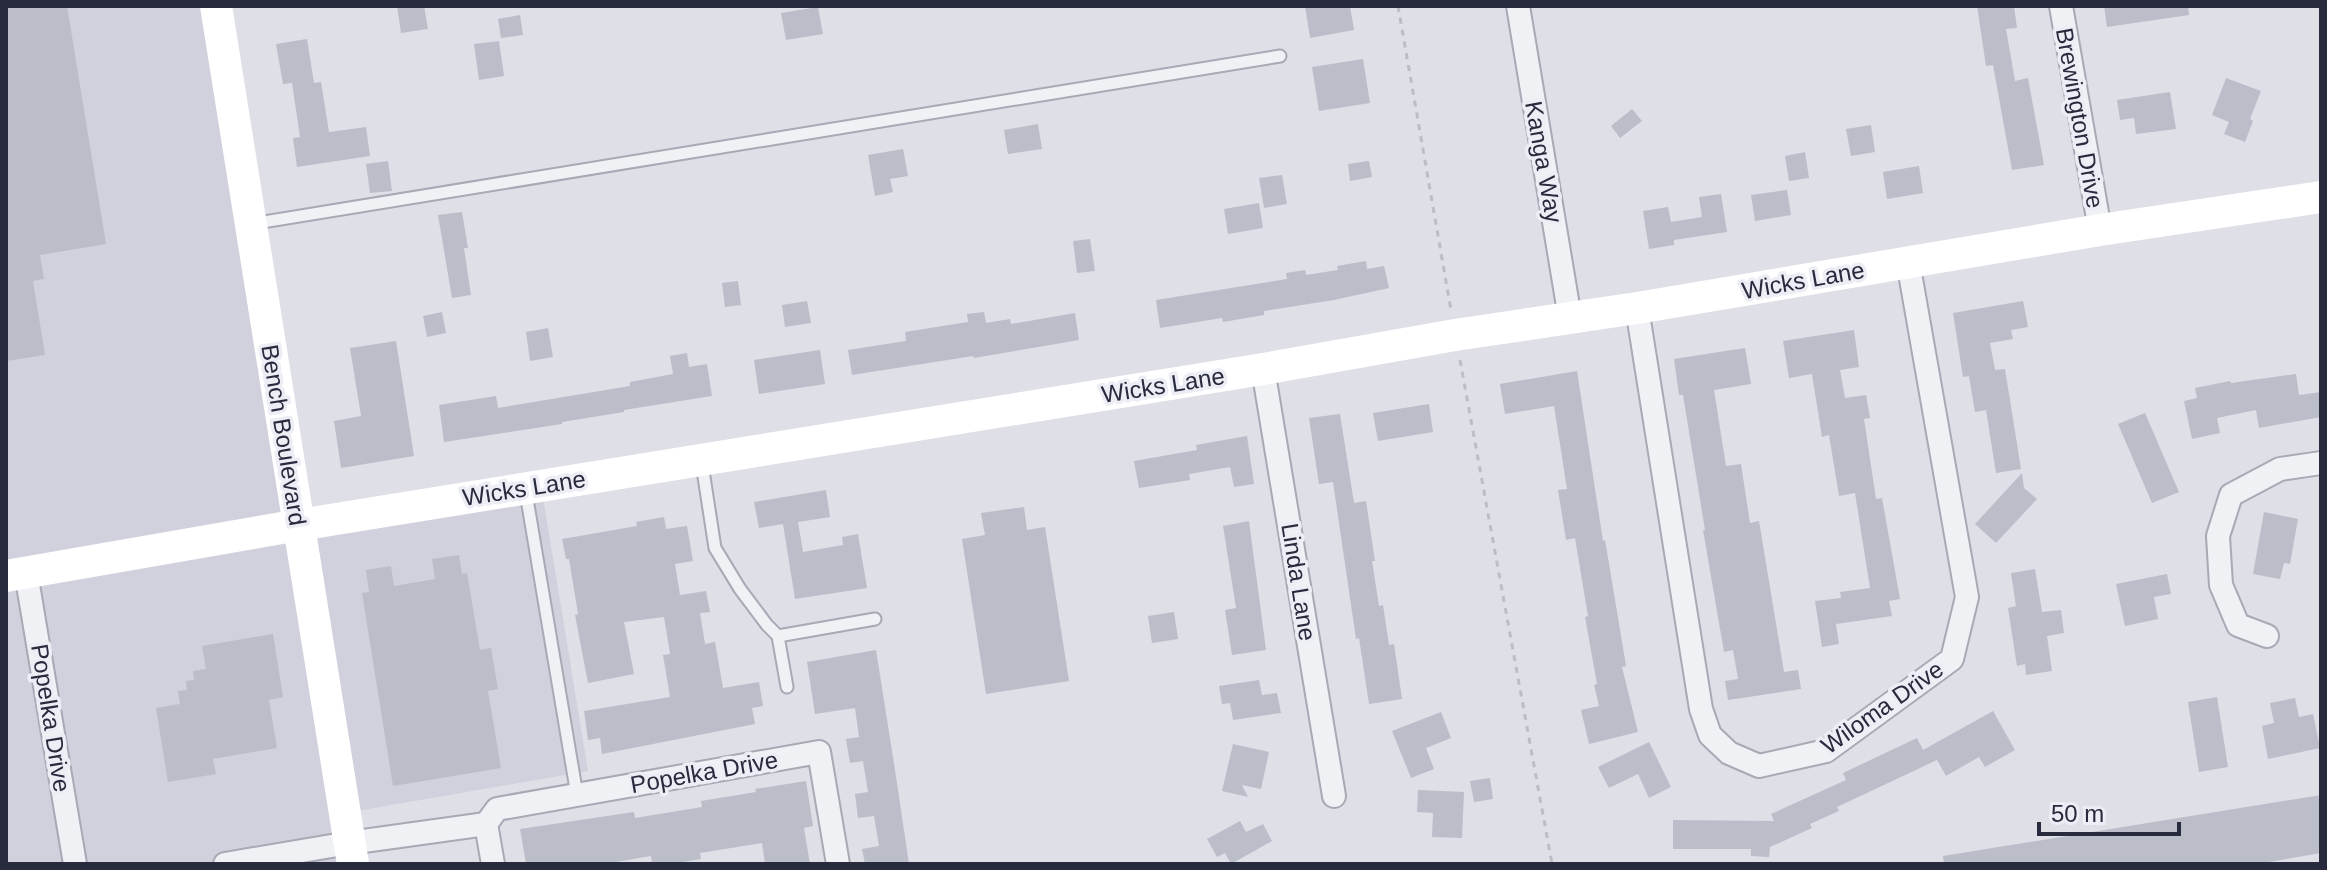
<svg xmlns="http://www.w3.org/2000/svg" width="2327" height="870" font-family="Arial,sans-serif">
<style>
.built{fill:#d0d1dc}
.building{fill:#bbbdc9}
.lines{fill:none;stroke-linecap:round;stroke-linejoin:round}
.lane-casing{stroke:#a7a9b4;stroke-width:15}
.street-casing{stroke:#a7a9b4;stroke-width:26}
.path{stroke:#bcbdc5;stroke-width:3;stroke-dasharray:6 6;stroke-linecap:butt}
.lane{stroke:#f0f1f5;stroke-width:11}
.street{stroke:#f0f1f5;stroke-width:22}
.secondary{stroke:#fff;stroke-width:32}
.labels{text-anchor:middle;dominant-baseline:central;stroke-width:7;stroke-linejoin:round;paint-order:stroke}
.street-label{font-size:24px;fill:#282a3d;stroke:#edeef5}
</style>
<rect width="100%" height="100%" fill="#dedfe7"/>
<!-- built -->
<polygon class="built" points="6,6 213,6 299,524 541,485 588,771 345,813 353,864 6,864"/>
<!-- building -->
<g class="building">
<polygon points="6,6 67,6 106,244 40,255 44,279 33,281 45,355 6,361"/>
<polygon points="397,6 424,6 428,29 401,33"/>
<polygon points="1305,6 1350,6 1354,30 1310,38"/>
<polygon points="1977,6 2014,6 2017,28 2006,29 2015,81 2028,78 2044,165 2012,170 1993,65 1986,66"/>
<polygon points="2104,6 2188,6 2189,15 2107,27"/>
<polygon points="818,7 823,34 786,40 781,13"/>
<polygon points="520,15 523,35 501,38 498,19"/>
<polygon points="307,39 314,83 321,82 329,132 366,127 370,156 297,167 293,138 300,137 292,83 283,84 276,44"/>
<polygon points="499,41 504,76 479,80 474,44"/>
<polygon points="1363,59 1370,103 1319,111 1312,67"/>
<polygon points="2226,78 2261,91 2250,119 2253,121 2245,142 2224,134 2229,122 2212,115"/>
<polygon points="2170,92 2176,129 2136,134 2134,118 2120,120 2117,100"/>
<polygon points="1632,109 1642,121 1620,138 1611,126"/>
<polygon points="1038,124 1042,149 1008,154 1004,130"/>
<polygon points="1871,125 1875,152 1851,156 1846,129"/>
<polygon points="903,149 908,176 890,179 893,192 875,196 868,155"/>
<polygon points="1805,152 1809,178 1789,181 1785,156"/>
<polygon points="388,161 392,191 370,193 366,164"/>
<polygon points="1369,161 1372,177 1350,181 1348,164"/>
<polygon points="1919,166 1923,193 1887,199 1883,172"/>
<polygon points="1282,175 1287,204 1264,208 1259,178"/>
<polygon points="1787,190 1791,215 1755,221 1751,195"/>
<polygon points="1721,194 1727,232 1674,240 1674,245 1649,249 1643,211 1668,207 1671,222 1702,217 1699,197"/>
<polygon points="1259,203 1263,228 1228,234 1224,209"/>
<polygon points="462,212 468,248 464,248 471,295 452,298 438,215"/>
<polygon points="1090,239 1095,271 1077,273 1073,241"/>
<polygon points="1366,261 1367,269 1384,266 1389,288 1334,300 1264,311 1264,315 1223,322 1222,318 1160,328 1156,300 1287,279 1286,273 1305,270 1306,275 1338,270 1337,266"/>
<polygon points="738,281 741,305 725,307 722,283"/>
<polygon points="807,301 811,323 785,327 782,305"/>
<polygon points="2023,301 2028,327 2011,330 2013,339 1990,343 1995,370 2005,369 2021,469 1996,473 1986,410 1975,412 1969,376 1963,377 1953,313"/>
<polygon points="442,312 446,333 427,337 423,316"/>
<polygon points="984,312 986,323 1010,319 1011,324 1075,313 1079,340 974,358 973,356 852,375 848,350 906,341 905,332 968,322 967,314"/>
<polygon points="548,328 553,357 530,361 526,332"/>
<polygon points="1854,330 1859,367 1840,370 1845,398 1866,395 1870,418 1864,419 1876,499 1882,498 1900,599 1889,601 1892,616 1836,624 1839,644 1822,647 1815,601 1841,598 1840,592 1870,588 1855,493 1839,496 1829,435 1822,437 1812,374 1789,378 1783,341"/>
<polygon points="396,341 414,456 341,468 334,421 361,416 350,348"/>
<polygon points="1745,348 1751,384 1714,390 1726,466 1741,464 1750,523 1759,521 1784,672 1798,670 1801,689 1728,700 1725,681 1738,679 1733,650 1724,652 1703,530 1705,530 1683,395 1679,395 1674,359"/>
<polygon points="820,350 825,384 759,394 754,360"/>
<polygon points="687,353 689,367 707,364 712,396 624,410 624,412 562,422 562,424 444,442 439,405 496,396 498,408 630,386 630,382 673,374 670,356"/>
<polygon points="1577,371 1603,541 1605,540 1626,666 1622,667 1638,732 1589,744 1581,710 1599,706 1594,685 1597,684 1585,617 1588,616 1575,538 1566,540 1558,490 1567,489 1554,406 1505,414 1500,384"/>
<polygon points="2296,374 2299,395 2321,392 2321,417 2259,428 2256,410 2217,418 2220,433 2192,439 2184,401 2197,398 2195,388 2230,381 2231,383"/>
<polygon points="1429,404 1433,432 1378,441 1373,413"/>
<polygon points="2145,413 2179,492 2152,503 2118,424"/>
<polygon points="1340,414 1354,503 1366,501 1375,561 1372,561 1379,606 1383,605 1389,645 1394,644 1402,699 1369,704 1359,638 1356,639 1333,482 1319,484 1309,418"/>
<polygon points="1247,436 1254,484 1234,487 1230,467 1189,474 1190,480 1139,488 1134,461 1197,450 1196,445"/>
<polygon points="2022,473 2024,488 2037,499 1996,543 1975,524"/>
<polygon points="826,490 830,517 798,522 803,552 843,545 842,537 858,534 867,588 795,599 783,524 759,528 754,502"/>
<polygon points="1024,507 1027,530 1045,527 1069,681 986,694 962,539 985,535 981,513"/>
<polygon points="2264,512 2298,519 2290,564 2284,563 2280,579 2253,574"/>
<polygon points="664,517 666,529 687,526 693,561 675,564 680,595 706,591 710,612 700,613 705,644 715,642 723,688 759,682 763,706 752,708 755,724 602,754 600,738 588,740 584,711 670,697 663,655 670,654 664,617 624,622 634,674 588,683 575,615 578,614 569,559 566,559 562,539 637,526 636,522"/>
<polygon points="1249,521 1266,650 1232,655 1225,610 1236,608 1223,526"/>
<polygon points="459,555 462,574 467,573 480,650 491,648 498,689 488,691 501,768 393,786 362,593 369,592 366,570 391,566 394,586 435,579 432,559"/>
<polygon points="2035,569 2042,612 2061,610 2064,633 2047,636 2052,671 2026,675 2025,664 2017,666 2008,608 2016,606 2011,573"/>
<polygon points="2167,574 2171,594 2154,597 2158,619 2125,626 2116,584"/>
<polygon points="1174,612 1178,639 1152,643 1148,616"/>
<polygon points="273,634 283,697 269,700 277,748 213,759 216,774 168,782 156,708 180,704 178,691 187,690 186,681 194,680 193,671 206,669 202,646"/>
<polygon points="876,650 895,770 909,864 865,864 862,849 879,846 874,816 858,818 855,794 868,792 863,761 850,763 846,739 859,737 855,708 815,714 807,662"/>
<polygon points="1259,680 1262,695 1277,693 1281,713 1233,720 1230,703 1222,704 1219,686"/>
<polygon points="2217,697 2228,767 2199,772 2188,702"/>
<polygon points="2295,698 2299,717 2313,714 2320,748 2268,759 2262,726 2274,723 2270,703"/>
<polygon points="1993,711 2015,750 1985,767 1979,757 1946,776 1937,760 1837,807 1839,811 1810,824 1812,828 1770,847 1769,857 1751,856 1751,849 1673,849 1673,820 1774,821 1771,814 1846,780 1843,773 1917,738 1923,750"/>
<polygon points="1441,712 1451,738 1426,748 1434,769 1411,778 1392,731"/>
<polygon points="1649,742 1671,787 1649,798 1638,774 1609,788 1598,767"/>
<polygon points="1233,744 1269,752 1261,789 1242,785 1248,797 1222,791"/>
<polygon points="1490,778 1493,799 1474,802 1470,781"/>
<polygon points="806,781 813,826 804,828 810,864 765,864 762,843 700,853 701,859 671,864 652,864 651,856 604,864 526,864 520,829 634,812 635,818 702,807 701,801 756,792 755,789"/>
<polygon points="1418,790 1464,792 1462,838 1432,837 1433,813 1417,812"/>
<polygon points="2321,795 2321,853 2257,864 1944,864 1943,856"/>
<polygon points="1240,821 1246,832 1263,824 1272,841 1231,864 1225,853 1217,857 1207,839"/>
</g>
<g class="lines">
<!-- lane casing -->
<g class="lane-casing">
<g id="lane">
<polyline points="251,224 1280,56"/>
<polyline points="702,464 715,548 740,589 767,625 778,636 787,687"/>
<polyline points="526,493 577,795"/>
<polyline points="778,636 875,619"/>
</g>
</g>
<!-- street casing -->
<g class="street-casing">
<g id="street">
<polyline points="1518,6 1570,318"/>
<polyline points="2061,6 2100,230"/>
<polyline points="1637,308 1701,709 1710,735 1729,753 1759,766 1826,751 1952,659 1967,597 1908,262"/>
<polyline points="1263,369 1334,796"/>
<polyline points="26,573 75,864"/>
<polyline points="2267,636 2238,625 2221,585 2218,536 2231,495 2280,469 2321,463"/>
<polyline points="225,864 349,843 486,824"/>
<polyline points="493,864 486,824 497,809 819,752 838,864"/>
</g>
</g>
<!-- path -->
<g class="path">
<polyline points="1398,6 1451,310"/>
<polyline points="1460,360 1552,864"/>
</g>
<!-- lane -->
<use href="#lane" class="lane"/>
<!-- street -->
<use href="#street" class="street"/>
<!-- secondary -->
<g class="secondary">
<polyline points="216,6 353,864"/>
<polyline points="6,576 299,525 1263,369 1455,335 1637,308 2100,230 2321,197"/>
</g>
</g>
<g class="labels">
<!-- street labels -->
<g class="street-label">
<text transform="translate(2080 118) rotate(80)">Brewington Drive</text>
<text transform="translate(1544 162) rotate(80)">Kanga Way</text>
<text transform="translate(1803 280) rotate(-10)">Wicks Lane</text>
<text transform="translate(1163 385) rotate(-9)">Wicks Lane</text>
<text transform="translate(284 435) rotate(81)">Bench Boulevard</text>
<text transform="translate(524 488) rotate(-9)">Wicks Lane</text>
<text transform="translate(1299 582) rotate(81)">Linda Lane</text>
<text transform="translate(1882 707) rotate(-35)">Wiloma Drive</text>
<text transform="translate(51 718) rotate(81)">Popelka Drive</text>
<text transform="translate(704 772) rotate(-10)">Popelka Drive</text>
</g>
</g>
<!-- border -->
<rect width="2327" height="870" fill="none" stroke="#282a3d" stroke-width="16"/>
<!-- scale -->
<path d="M2039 822v12h140v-12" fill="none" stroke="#282a3d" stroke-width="4"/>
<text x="2051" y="822" font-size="24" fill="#282a3d" stroke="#edeef5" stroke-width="6" paint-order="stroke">50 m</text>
</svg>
